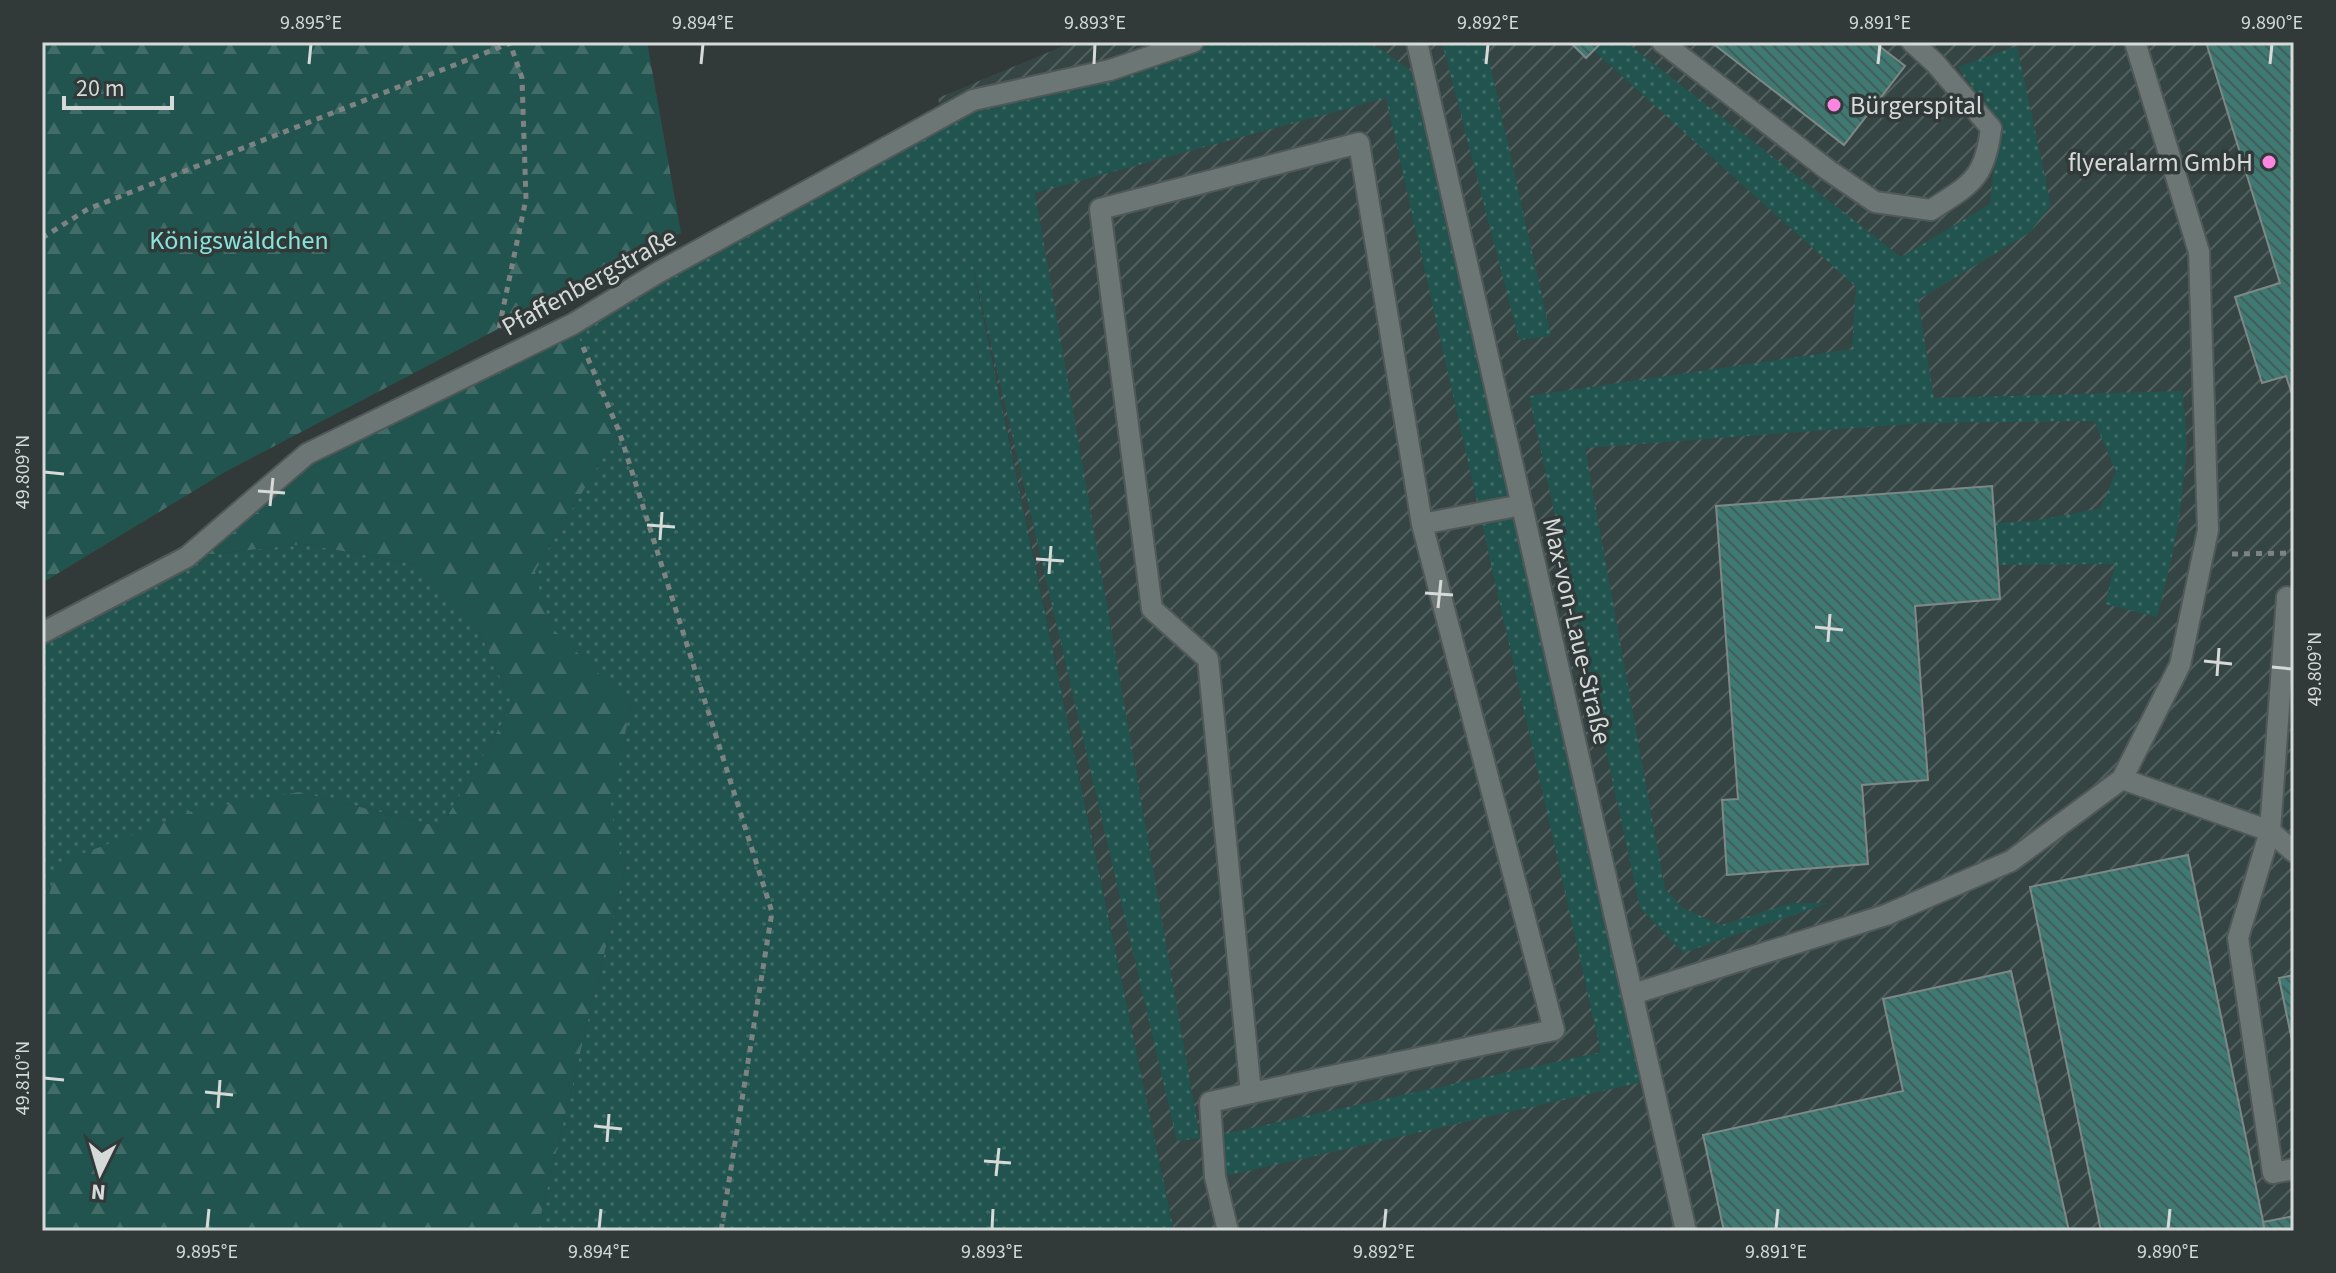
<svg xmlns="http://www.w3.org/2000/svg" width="2336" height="1273" font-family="'Source Sans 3',sans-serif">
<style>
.industrial{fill:url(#industrial-furrows)}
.grass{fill:url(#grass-dots)}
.forest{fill:url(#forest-firs)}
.building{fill:url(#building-back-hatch);stroke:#7e8886;stroke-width:2}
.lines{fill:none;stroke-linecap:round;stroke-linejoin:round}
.service-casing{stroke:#515858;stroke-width:24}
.minor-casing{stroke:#515858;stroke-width:24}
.path{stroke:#7d8382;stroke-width:5;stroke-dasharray:6 6;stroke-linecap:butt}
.service{stroke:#6c7674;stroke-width:20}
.minor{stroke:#6c7674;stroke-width:20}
.ticks{fill:none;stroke:#d5dad9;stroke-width:3}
.poi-dot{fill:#fd86e1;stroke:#323a39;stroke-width:3}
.labels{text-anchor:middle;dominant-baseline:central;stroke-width:7;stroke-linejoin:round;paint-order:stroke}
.poi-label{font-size:26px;fill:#d5dad9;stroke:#323a39;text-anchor:start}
.park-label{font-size:26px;fill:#87e4da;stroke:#323a39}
.street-label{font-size:26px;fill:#d5dad9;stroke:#323a39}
.neatline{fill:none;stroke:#d5dad9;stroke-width:3}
.ticks-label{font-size:20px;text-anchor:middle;fill:#d5dad9}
</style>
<defs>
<pattern id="industrial-furrows" width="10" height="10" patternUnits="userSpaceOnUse" patternTransform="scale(2)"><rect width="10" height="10" fill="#354543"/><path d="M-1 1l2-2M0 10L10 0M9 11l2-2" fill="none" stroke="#515f5e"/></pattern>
<pattern id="grass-dots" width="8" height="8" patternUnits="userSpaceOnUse" patternTransform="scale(2)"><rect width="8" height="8" fill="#22544f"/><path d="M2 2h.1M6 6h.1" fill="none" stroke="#416c68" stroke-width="1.8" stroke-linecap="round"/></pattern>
<pattern id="forest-firs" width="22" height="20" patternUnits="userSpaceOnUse" patternTransform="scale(2)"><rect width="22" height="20" fill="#22544f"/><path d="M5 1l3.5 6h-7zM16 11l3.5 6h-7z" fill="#416c68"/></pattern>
<pattern id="building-back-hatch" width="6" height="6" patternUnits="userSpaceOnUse" patternTransform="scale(2)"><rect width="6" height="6" fill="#407872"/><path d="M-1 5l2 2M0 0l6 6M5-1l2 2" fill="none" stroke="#405f5c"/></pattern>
</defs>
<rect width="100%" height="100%" fill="#323a39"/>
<!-- industrial -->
<polygon class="industrial" points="1073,42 2294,42 2294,1231 1174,1231 938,98"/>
<!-- grass -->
<g class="grass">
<polygon points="1193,42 1362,42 1383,50 1426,83 1652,1080 1225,1176 1214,1136 1601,1052 1386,98 1035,193 1200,1138 1177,1141 971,258 1174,1231 537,1231 625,868 609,808 631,705 547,624 535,571 619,431 573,324 973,100"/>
<polygon points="1442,42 1485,42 1551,336 1519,340"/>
<path d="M 1602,42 L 1626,42 L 1901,257 L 1990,204 L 1999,124 L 1958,67 L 2017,46 L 2051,205 L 2029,233 L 1918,300 L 1934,398 L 2183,391 C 2184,411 2187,432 2186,453 C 2183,508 2172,563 2157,617 L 2105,604 L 2115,564 L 1998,565 L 1994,523 L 2033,521 L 2101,508 L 2116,471 L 2094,421 L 1924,423 L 1585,448 L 1665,889 L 1683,908 L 1721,925 L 1792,903 L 1829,903 L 1683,953 L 1640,908 L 1529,396 L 1852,349 L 1856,287 L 1594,51 Z"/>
<polygon points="304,544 414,564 474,620 513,705 441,827 299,792 60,863 42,917 42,633 187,557"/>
</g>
<!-- forest -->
<g class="forest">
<polygon points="42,42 647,42 681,233 225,472 42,583"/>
<polygon points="573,324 619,431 535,571 548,624 631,705 610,808 625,868 537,1231 42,1231 42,917 59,863 195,810 299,792 441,827 513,705 474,620 414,564 304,544 187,557 307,454"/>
</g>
<!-- building -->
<g class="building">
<polygon points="1570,42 1602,42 1586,58"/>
<polygon points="1711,42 1874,42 1905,66 1844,145"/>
<polygon points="2206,42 2294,42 2294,400 2286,376 2262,383 2235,297 2280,283"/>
<polygon points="1992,486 2000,599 1915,606 1928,780 1862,785 1868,864 1727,875 1722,800 1738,799 1716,506"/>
<polygon points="2188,855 2265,1231 2101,1231 2030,887"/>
<polygon points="2011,971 2069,1231 1724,1231 1703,1135 1903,1091 1883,999"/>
<polygon points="2294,975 2294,1050 2279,978"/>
<polygon points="2294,1216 2294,1231 2265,1231 2263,1222"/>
</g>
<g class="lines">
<!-- service casing -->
<g class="service-casing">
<g id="service">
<path d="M 1662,42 L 1828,170 L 1875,202 L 1931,210 C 1971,184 1985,179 1991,128 L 1935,63 L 1912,42"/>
<polyline points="1422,524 1554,1030 1251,1093 1208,659 1152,609 1100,209 1359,143 1422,524 1522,505"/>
<polyline points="2287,597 2270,831 2238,938 2273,1173 2294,1169"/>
<polyline points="2122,779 2270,831 2294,852"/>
<polyline points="1228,1231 1215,1177 1210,1102 1251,1093"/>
</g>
</g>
<!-- minor casing -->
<g class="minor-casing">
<g id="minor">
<polyline points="1417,42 1686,1231"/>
<polyline points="42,633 187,557 307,454 573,324 659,272 973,100 1110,70 1193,42"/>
<polyline points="1633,994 1886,915 2011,861 2122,779 2180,665 2208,530 2199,252 2135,42"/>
</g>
</g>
<!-- path -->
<g class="path">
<polyline points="42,238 88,209 513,42"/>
<polyline points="499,328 526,199 522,78 510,43"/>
<polyline points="583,347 619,431 772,912 721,1231"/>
<polyline points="2232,554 2294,553"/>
</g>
<!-- service -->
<use href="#service" class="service"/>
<!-- minor -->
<use href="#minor" class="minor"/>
</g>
<!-- ticks -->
<path class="ticks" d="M 309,64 L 311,44M 701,64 L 703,44M 1094,64 L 1095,44M 1486,64 L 1488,44M 1878,64 L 1880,44M 2270,64 L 2272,44M 44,472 L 64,474M 258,491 L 285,493M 270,506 L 273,478M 647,525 L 675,527M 660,540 L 662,512M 1036,559 L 1064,561M 1049,574 L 1051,546M 1425,593 L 1453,595M 1438,608 L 1441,580M 1815,627 L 1843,630M 1828,642 L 1830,614M 2204,661 L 2232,664M 2272,667 L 2292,669M 2217,676 L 2219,648M 44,1078 L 64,1080M 205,1092 L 233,1095M 218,1108 L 220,1080M 594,1126 L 622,1129M 607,1142 L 609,1114M 984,1161 L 1011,1163M 996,1176 L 999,1148M 207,1229 L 209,1209M 599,1229 L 601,1209M 992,1229 L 993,1209M 1384,1229 L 1386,1209M 1776,1229 L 1778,1209M 2168,1229 L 2170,1209"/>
<!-- markers -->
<g class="poi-dot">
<circle cx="1834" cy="105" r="8"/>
<circle cx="2269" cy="162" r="8"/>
</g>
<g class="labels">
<!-- poi labels -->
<g class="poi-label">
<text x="1850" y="105">Bürgerspital</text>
<text x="2253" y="162" text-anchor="end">flyeralarm GmbH</text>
</g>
<!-- park labels -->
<g class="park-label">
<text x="239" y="240">Königswäldchen</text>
</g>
<!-- street labels -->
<g class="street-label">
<text transform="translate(589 282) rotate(-29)">Pfaffenbergstraße</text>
<text transform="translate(1577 631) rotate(77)">Max-von-Laue-Straße</text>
</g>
</g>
<!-- border -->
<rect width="2336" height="1273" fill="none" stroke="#323a39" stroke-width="88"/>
<!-- north arrow -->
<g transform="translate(100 1173) rotate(185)" stroke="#323a39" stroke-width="6" paint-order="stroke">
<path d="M0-6L14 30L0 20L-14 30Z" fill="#d5dad9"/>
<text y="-12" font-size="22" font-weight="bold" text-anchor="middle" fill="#d5dad9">N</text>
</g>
<!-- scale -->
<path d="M64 96v12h108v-12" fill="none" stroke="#d5dad9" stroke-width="4"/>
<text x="76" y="96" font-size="24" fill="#d5dad9" stroke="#323a39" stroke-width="6" paint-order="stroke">20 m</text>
<rect x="44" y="44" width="2248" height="1185" class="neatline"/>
<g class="ticks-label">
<text x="311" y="29">9.895°E</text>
<text x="703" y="29">9.894°E</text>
<text x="1095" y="29">9.893°E</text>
<text x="1488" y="29">9.892°E</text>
<text x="1880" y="29">9.891°E</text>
<text x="2272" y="29">9.890°E</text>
<text transform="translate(22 472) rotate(-90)" y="7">49.809°N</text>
<text transform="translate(2314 669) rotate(-90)" y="7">49.809°N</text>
<text transform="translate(22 1078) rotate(-90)" y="7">49.810°N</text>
<text x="207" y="1258">9.895°E</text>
<text x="599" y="1258">9.894°E</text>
<text x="992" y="1258">9.893°E</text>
<text x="1384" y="1258">9.892°E</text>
<text x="1776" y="1258">9.891°E</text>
<text x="2168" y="1258">9.890°E</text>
</g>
</svg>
